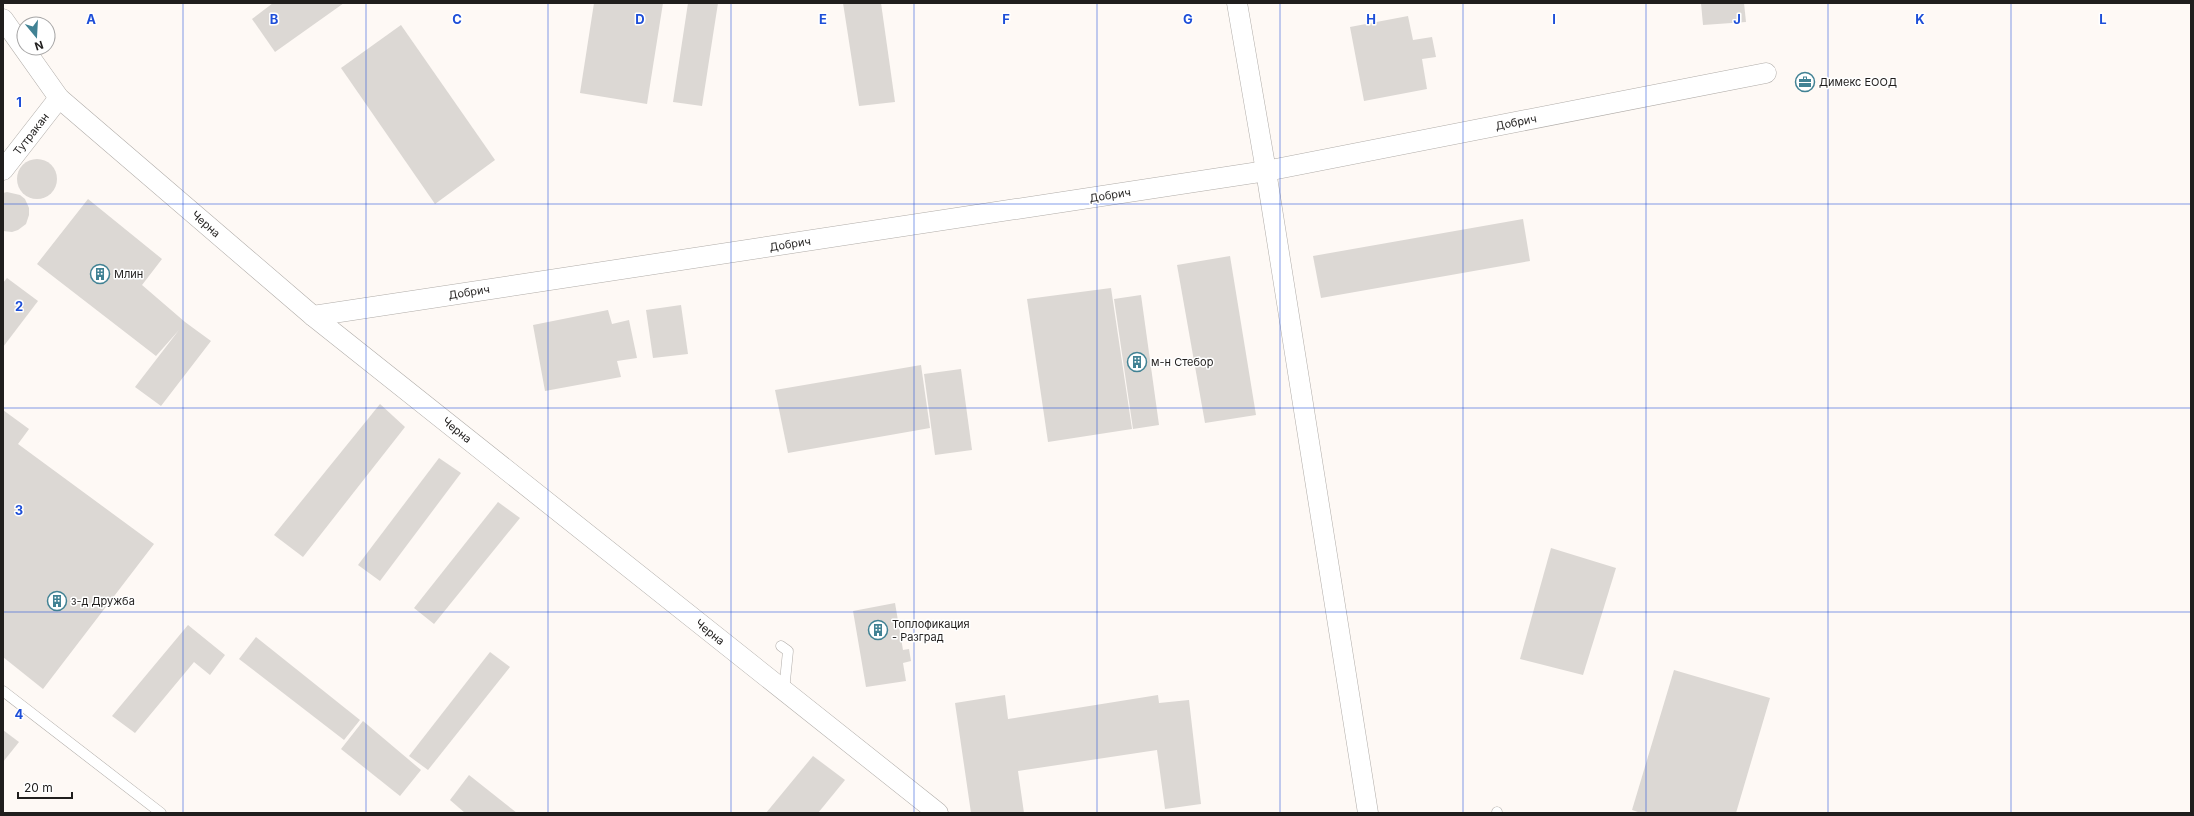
<svg xmlns="http://www.w3.org/2000/svg" width="2194" height="816" font-family="Inter,sans-serif">
<style>
.building{fill:#dcd8d4}
.lines{fill:none;stroke-linecap:round;stroke-linejoin:round}
.lane-casing{stroke:#b0aca8;stroke-width:11}
.street-casing{stroke:#b0aca8;stroke-width:21}
.lane{stroke:#fff;stroke-width:10}
.street{stroke:#fff;stroke-width:20}
.grid{fill:none;stroke:#1d4ed8;stroke-width:1;stroke-opacity:0.55}
.labels{text-anchor:middle;dominant-baseline:central;stroke-width:3;stroke-linejoin:round;paint-order:stroke}
.poi-label{font-size:11px;fill:#201e1d;stroke:#fff;text-anchor:start}
.street-label{font-size:11px;fill:#201e1d;stroke:#fff}
.grid-label{font-size:13px;text-anchor:middle;font-weight:bold;fill:#1d4ed8;stroke:#fff;stroke-width:3;stroke-linejoin:round;paint-order:stroke}
</style>
<rect width="100%" height="100%" fill="#fef9f5"/>
<!-- building -->
<g class="building">
<polygon points="273,3 344,3 275,52 252,19"/>
<polygon points="594,3 663,3 647,104 580,93"/>
<polygon points="688,3 718,3 702,106 673,102"/>
<polygon points="843,3 881,3 895,102 859,106"/>
<polygon points="1701,3 1744,3 1746,22 1703,25"/>
<polygon points="1408,16 1413,40 1432,37 1436,57 1422,59 1427,89 1364,101 1350,27"/>
<polygon points="401,25 495,160 435,204 341,68"/>
<circle cx="37" cy="179" r="20"/>
<polygon points="7,192 20,195 25,199 29,208 29,215 26,224 18,230 12,232 3,231 3,193"/>
<polygon points="88,199 162,259 142,285 185,322 211,341 161,406 135,387 179,330 156,356 37,264"/>
<polygon points="1523,219 1530,261 1321,298 1313,256"/>
<polygon points="1230,256 1256,415 1205,423 1177,265"/>
<polygon points="7,278 38,301 3,347 3,283"/>
<polygon points="1111,288 1132,429 1048,442 1027,299"/>
<polygon points="1141,295 1159,425 1133,429 1114,299"/>
<polygon points="681,305 688,354 653,358 646,310"/>
<polygon points="608,310 612,324 629,320 637,358 617,361 621,377 545,391 533,325"/>
<polygon points="921,365 930,428 788,453 775,390"/>
<polygon points="961,369 972,450 935,455 924,374"/>
<polygon points="380,404 405,427 303,557 274,535"/>
<polygon points="3,410 29,429 18,444 154,544 43,689 3,657"/>
<polygon points="439,458 461,473 380,581 358,565"/>
<polygon points="498,502 520,518 434,624 414,608"/>
<polygon points="1551,548 1616,568 1583,675 1520,659"/>
<polygon points="895,603 903,650 909,649 911,661 903,663 906,681 866,687 853,611"/>
<polygon points="188,625 225,655 210,675 194,662 135,733 112,716"/>
<polygon points="256,637 360,720 344,740 239,659"/>
<polygon points="490,652 510,667 428,770 409,756"/>
<polygon points="1674,670 1770,698 1736,813 1641,813 1632,810"/>
<polygon points="1005,695 1008,719 1158,695 1159,703 1189,700 1201,804 1165,809 1157,750 1018,771 1024,813 971,813 955,703"/>
<polygon points="363,721 421,770 400,796 341,749"/>
<polygon points="3,730 19,742 3,762"/>
<polygon points="813,756 845,780 818,813 766,813"/>
<polygon points="469,775 517,813 465,813 450,800"/>
</g>
<g class="lines">
<!-- lane casing -->
<g class="lane-casing">
<g id="lane">
<polyline points="781,646 788,651 784,691"/>
<polyline points="3,691 161,813"/>
<polyline points="1497,813 1497,812"/>
</g>
</g>
<!-- street casing -->
<g class="street-casing">
<g id="street">
<polyline points="1237,3 1266,171 1766,73"/>
<polyline points="3,19 59,98 313,316 938,813"/>
<polyline points="3,170 59,98"/>
<polyline points="313,316 1266,171 1368,813"/>
</g>
</g>
<!-- lane -->
<use href="#lane" class="lane"/>
<!-- street -->
<use href="#street" class="street"/>
</g>
<!-- grid -->
<path class="grid" d="M 183,3 L 183,813M 366,3 L 366,813M 548,3 L 548,813M 731,3 L 731,813M 914,3 L 914,813M 1097,3 L 1097,813M 1280,3 L 1280,813M 1463,3 L 1463,813M 1646,3 L 1646,813M 1828,3 L 1828,813M 2011,3 L 2011,813M 3,204 L 2191,204M 3,408 L 2191,408M 3,612 L 2191,612"/>
<!-- icons -->
<defs>
<g id="office-ring" transform="scale(1)"><circle r="9.5" fill="#fff" stroke="#418294" stroke-width="1.5"/><path d="M-6-3h4V-5.5h4V-3h4V5H-6ZM-1-4.5V-3h2v-1.5ZM-6 0V1H6V0Z" fill="#418294"/></g>
<g id="building-ring" transform="scale(1)"><circle r="9.5" fill="#fff" stroke="#418294" stroke-width="1.5"/><path d="M-4-6H4V6H1V3H-1V6H-4ZM-2.5-4.3h1.7v1.8h-1.7ZM.8-4.3h1.7v1.8H.8ZM-2.5-1h1.7V.8h-1.7ZM.8-1h1.7V.8H.8Z" fill="#418294"/></g>
</defs>
<g fill-rule="evenodd">
<use href="#office-ring" x="1805" y="82"/>
<use href="#building-ring" x="100" y="274"/>
<use href="#building-ring" x="1137" y="362"/>
<use href="#building-ring" x="57" y="601"/>
<use href="#building-ring" x="878" y="630"/>
</g>
<g class="labels">
<!-- poi labels -->
<g class="poi-label">
<text x="1819" y="82">Димекс ЕООД</text>
<text x="114" y="274">Млин</text>
<text x="1151" y="362">м-н Стебор</text>
<text x="71" y="601">з-д Дружба</text>
<text x="892" y="624">Топлофикация<tspan x="892" dy="13">- Разград</tspan></text>
</g>
<!-- street labels -->
<g class="street-label">
<text transform="translate(1516 122) rotate(-11)">Добрич</text>
<text transform="translate(31 134) rotate(-52)">Тутракан</text>
<text transform="translate(1110 195) rotate(-9)">Добрич</text>
<text transform="translate(206 224) rotate(41)">Черна</text>
<text transform="translate(790 244) rotate(-9)">Добрич</text>
<text transform="translate(469 292) rotate(-9)">Добрич</text>
<text transform="translate(457 430) rotate(39)">Черна</text>
<text transform="translate(710 632) rotate(39)">Черна</text>
</g>
</g>
<g class="grid-label">
<text x="91" y="24">A</text>
<text x="274" y="24">B</text>
<text x="457" y="24">C</text>
<text x="640" y="24">D</text>
<text x="823" y="24">E</text>
<text x="1006" y="24">F</text>
<text x="1188" y="24">G</text>
<text x="1371" y="24">H</text>
<text x="1554" y="24">I</text>
<text x="1737" y="24">J</text>
<text x="1920" y="24">K</text>
<text x="2103" y="24">L</text>
<text x="19" y="107">1</text>
<text x="19" y="311">2</text>
<text x="19" y="515">3</text>
<text x="19" y="719">4</text>
</g>
<!-- border -->
<rect width="2194" height="816" fill="none" stroke="#201e1d" stroke-width="8"/>
<!-- north arrow -->
<g transform="translate(36 36) rotate(162)"><circle r="19" fill="#ffffff" stroke="#a6a5a5"/>
<path d="M0-3L7 15L0 10L-7 15Z" fill="#418294"/>
<text y="-6" font-size="11" font-weight="bold" text-anchor="middle" fill="#201e1d">N</text>
</g>
<!-- scale -->
<path d="M18 792v6h54v-6" fill="none" stroke="#201e1d" stroke-width="2"/>
<text x="24" y="792" font-size="12" fill="#201e1d" stroke="#ffffff" stroke-width="3" paint-order="stroke">20 m</text>
</svg>
